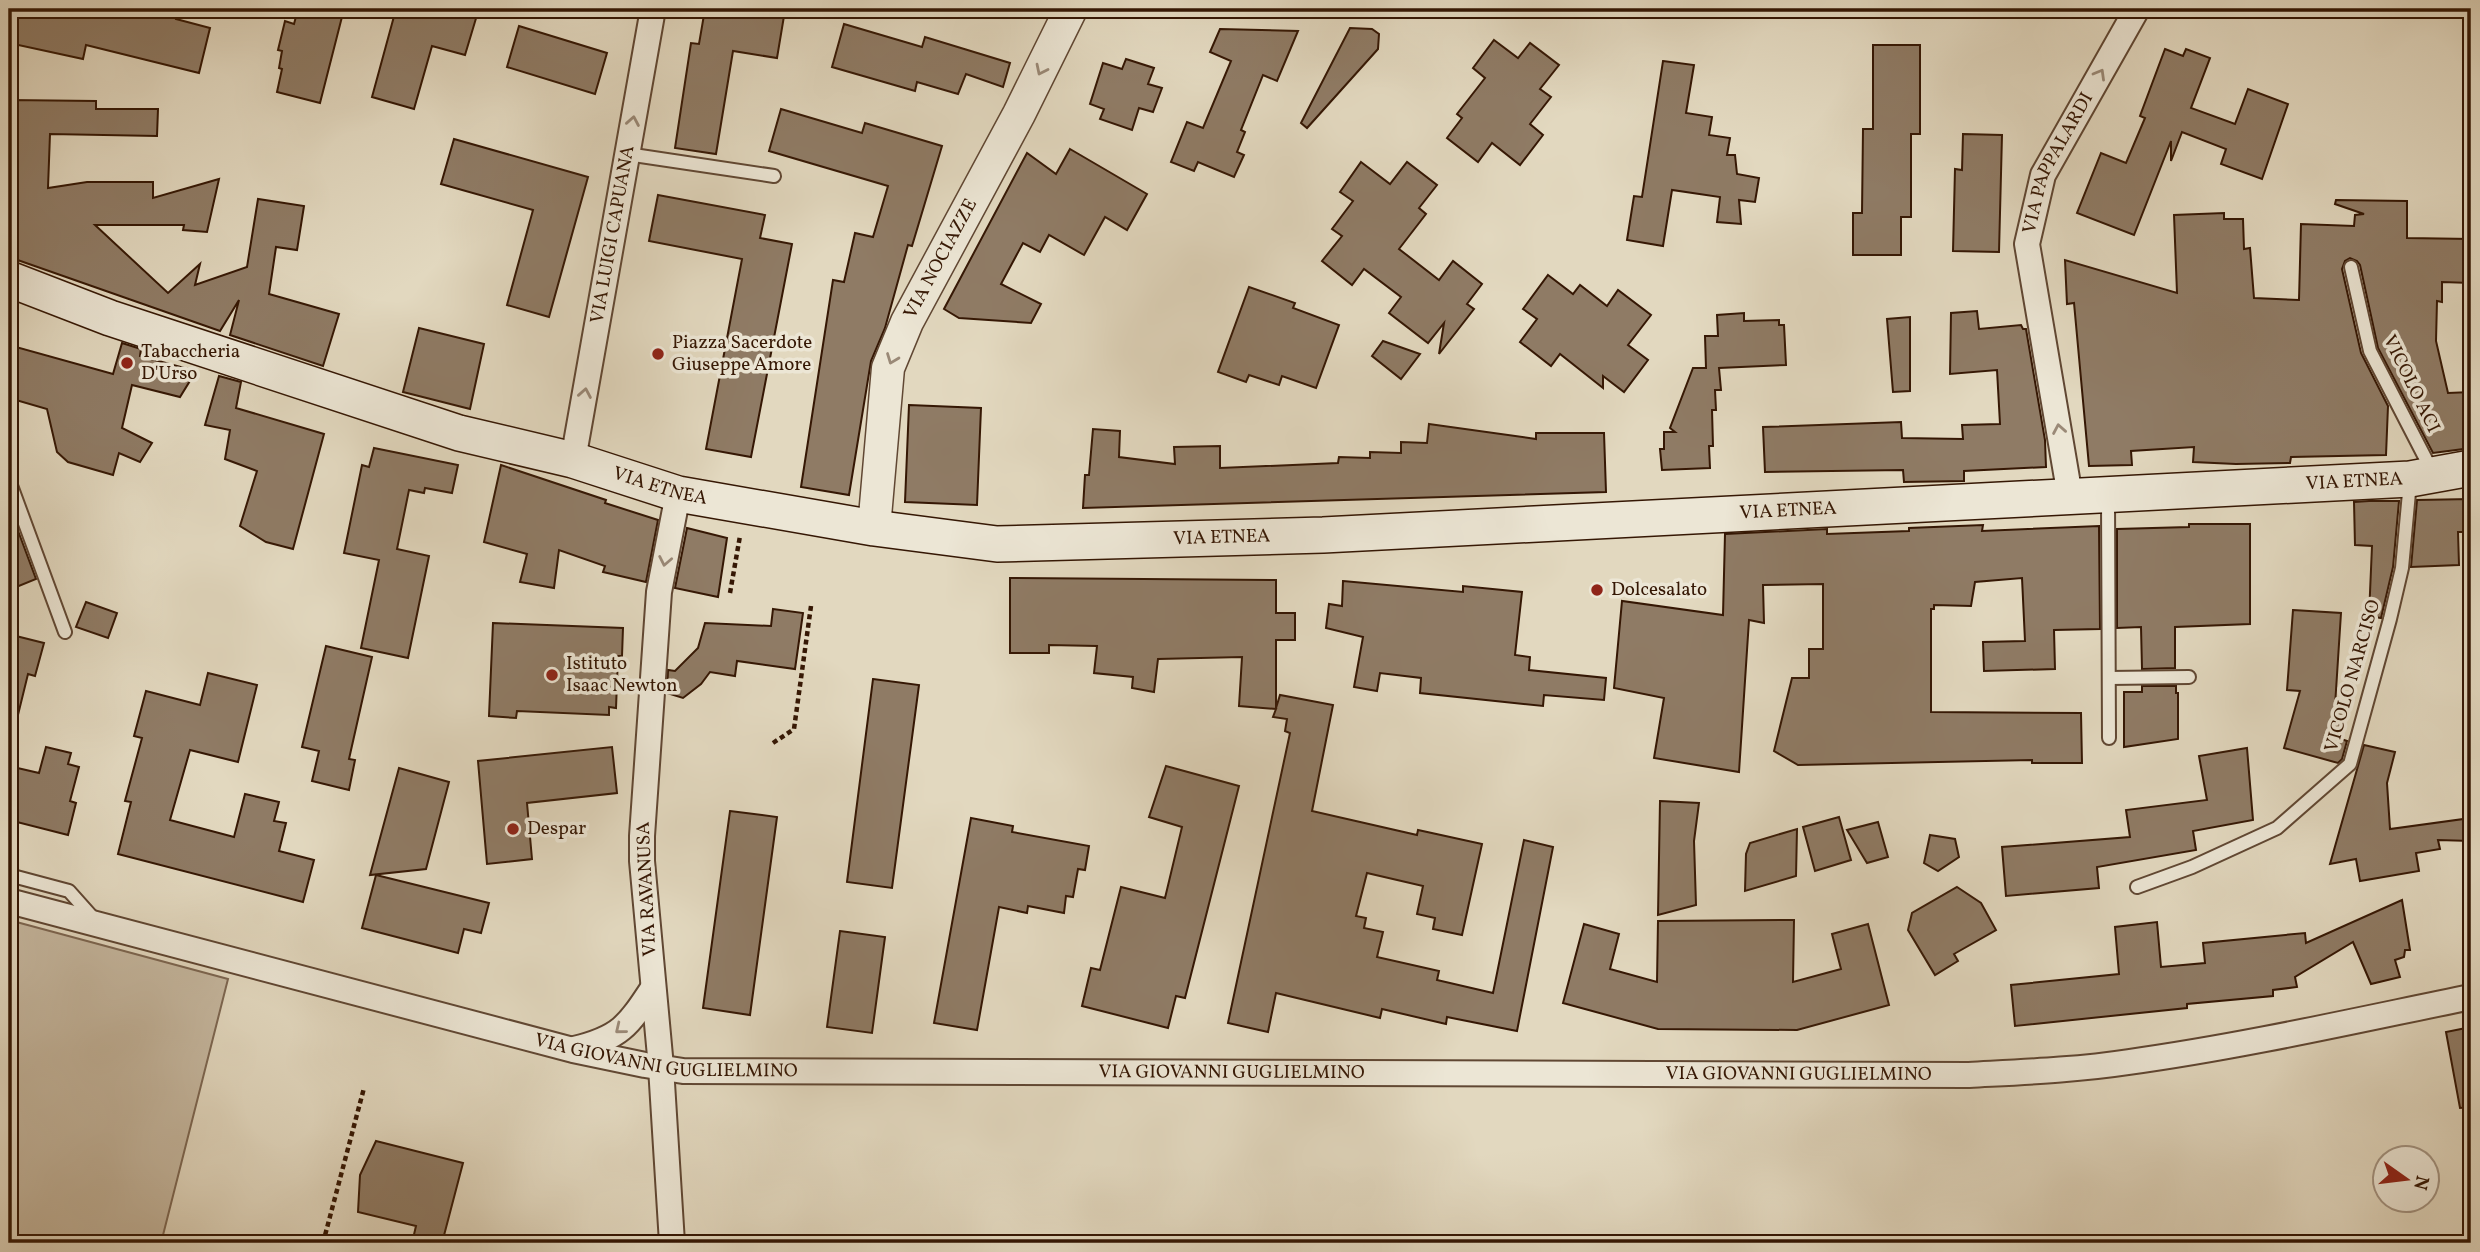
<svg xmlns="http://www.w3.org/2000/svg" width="2480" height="1252" font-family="Vollkorn,serif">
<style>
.green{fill:#c5b79f;stroke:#7d6752;stroke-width:2}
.building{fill:#8f7b65;stroke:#351704;stroke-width:2}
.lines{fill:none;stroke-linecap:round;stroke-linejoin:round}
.service-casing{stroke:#604733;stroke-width:16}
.minor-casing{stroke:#604733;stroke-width:28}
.tertiary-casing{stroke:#604733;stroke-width:35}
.secondary-casing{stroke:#351704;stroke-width:38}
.path{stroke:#351704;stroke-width:4.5;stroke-dasharray:5 3.5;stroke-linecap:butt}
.service{stroke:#ece6d5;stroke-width:12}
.minor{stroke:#ece6d5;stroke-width:24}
.tertiary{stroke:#ece6d5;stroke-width:32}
.secondary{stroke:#ece6d5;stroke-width:35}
.oneway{stroke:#9a8977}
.poi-dot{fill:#8f2418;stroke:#ece6d5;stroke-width:2.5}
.labels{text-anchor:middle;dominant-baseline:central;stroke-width:7;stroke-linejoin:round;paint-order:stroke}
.street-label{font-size:19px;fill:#351704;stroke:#ece6d5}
.poi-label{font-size:19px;fill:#351704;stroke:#ece6d5;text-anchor:start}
</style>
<rect width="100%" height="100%" fill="#e2d8bf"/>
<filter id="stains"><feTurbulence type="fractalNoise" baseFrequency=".00286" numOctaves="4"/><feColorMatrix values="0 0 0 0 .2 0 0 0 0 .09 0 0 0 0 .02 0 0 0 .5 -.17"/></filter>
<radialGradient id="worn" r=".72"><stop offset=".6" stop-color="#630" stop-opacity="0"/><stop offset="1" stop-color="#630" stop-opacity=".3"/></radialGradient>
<!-- green -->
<polygon class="green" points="9,920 228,979 161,1243 9,1243"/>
<!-- building -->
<g class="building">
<polygon points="12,9 178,9 176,19 210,28 199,73 86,45 83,59 9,43"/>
<polygon points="298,9 344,9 320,103 277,92 282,69 279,68 282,51 278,50 285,21 294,24"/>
<polygon points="396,9 456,9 477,15 465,55 432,46 414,109 372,97"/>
<polygon points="705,9 739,9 784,16 777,58 733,51 716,154 675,148 691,43 699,44"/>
<polygon points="844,24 922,47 925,37 1010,63 1003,87 966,74 958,94 917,82 915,91 832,67"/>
<polygon points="519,26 607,53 595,94 507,67"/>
<polygon points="1350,28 1372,29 1379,34 1378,49 1307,128 1301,123"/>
<polygon points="1220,29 1298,31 1277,81 1263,75 1241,130 1245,132 1237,152 1244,155 1234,177 1198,162 1194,171 1171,162 1187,122 1203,128 1231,61 1210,52"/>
<polygon points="1494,40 1518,58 1530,43 1559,65 1540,89 1551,97 1530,124 1543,135 1520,165 1492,143 1478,162 1447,138 1462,118 1457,114 1485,78 1473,68"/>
<polygon points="1873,45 1920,45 1920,134 1911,134 1911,217 1901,217 1901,255 1853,255 1853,213 1862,213 1863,129 1873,129"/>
<polygon points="2165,49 2183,56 2186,49 2210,58 2191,108 2235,124 2248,89 2288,104 2262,179 2221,164 2226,149 2182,132 2171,161 2171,141 2134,235 2077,213 2101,153 2126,163 2145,118 2140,116"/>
<polygon points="1126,59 1154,68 1148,84 1162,88 1153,112 1139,108 1132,130 1100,119 1104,109 1090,104 1103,63 1122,69"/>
<polygon points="1663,61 1694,65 1686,113 1712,117 1709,135 1730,138 1727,155 1735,155 1737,174 1759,178 1755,202 1739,200 1741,224 1717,222 1720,197 1672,190 1663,246 1627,240 1634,196 1642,197"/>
<polygon points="9,100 96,101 96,109 158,109 157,136 50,134 48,188 87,182 153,182 153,198 219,179 207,232 183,230 184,225 95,225 168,293 200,264 195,285 247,267 258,199 304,206 297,250 276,247 269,294 339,314 323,366 230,335 239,300 220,331 9,257"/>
<polygon points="781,109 862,133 865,123 942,146 912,246 908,245 885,328 871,361 849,495 801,487 833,280 844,282 855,233 873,237 888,186 769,151"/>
<polygon points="1963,134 2002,135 1999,252 1953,251 1955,169 1962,170"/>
<polygon points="454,139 588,177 549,317 507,305 533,210 441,184"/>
<polygon points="1070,149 1147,194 1127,230 1105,217 1084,255 1049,235 1040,252 1023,243 1001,284 1041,304 1031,323 959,318 944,309 1027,153 1056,174"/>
<polygon points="1361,162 1390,184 1407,162 1437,185 1419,208 1426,214 1399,249 1439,280 1453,261 1482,284 1467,304 1474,309 1439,354 1444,323 1428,343 1389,313 1401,297 1364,269 1352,285 1322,261 1342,236 1332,229 1353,201 1340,192"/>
<polygon points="658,195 765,215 760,238 792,244 751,457 706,449 742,259 649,241"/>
<polygon points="2336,200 2407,201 2407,238 2471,239 2471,283 2442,282 2442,302 2437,301 2436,341 2448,393 2471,392 2471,448 2433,453 2378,348 2360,265 2357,261 2350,258 2345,261 2342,269 2361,353 2388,406 2386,455 2291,457 2290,463 2236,464 2193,462 2194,447 2131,451 2132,465 2089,466 2074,303 2067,304 2065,260 2177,293 2174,215 2224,213 2224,219 2243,219 2244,249 2250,248 2254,298 2299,300 2301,224 2354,226 2355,215 2364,214 2335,204"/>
<polygon points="1548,275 1573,294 1580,285 1607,306 1618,290 1651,315 1628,345 1648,360 1624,392 1603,376 1603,388 1560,354 1551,366 1520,342 1537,319 1523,309"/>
<polygon points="1249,287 1295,303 1293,308 1339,325 1316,388 1282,376 1279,385 1249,375 1246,382 1218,372"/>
<polygon points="1977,311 1979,329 2021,325 2023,329 2026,329 2045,440 2046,467 1964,471 1964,481 1904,482 1903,470 1765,472 1763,427 1901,422 1902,438 1963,439 1962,425 2000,424 1997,370 1950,374 1951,313"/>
<polygon points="1744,313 1744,321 1779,320 1779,325 1784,325 1786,365 1719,368 1721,390 1715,390 1716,410 1712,410 1713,446 1709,446 1710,468 1662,470 1660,449 1664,449 1664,432 1675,432 1670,428 1693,368 1706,368 1705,336 1718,336 1717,315"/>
<polygon points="1910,317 1910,391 1893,392 1887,319"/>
<polygon points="419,328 484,344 470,409 403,392"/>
<polygon points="1383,341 1420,354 1401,379 1372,356"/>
<polygon points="122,343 141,349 140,356 196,371 180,397 132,385 122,428 152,443 140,462 119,453 113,475 68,462 57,452 47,409 9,398 9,345 113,374"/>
<polygon points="219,376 241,382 236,408 324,434 293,549 266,542 240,526 257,471 225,459 230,430 205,425"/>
<polygon points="909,405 981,408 977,505 905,502"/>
<polygon points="1429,424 1536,439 1536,433 1604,433 1606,492 1083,508 1085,475 1089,475 1093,429 1120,431 1119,457 1175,464 1174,447 1220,446 1220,468 1338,463 1339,457 1370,458 1370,452 1401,453 1401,442 1427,443"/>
<polygon points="374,448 458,465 452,493 425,488 424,493 409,490 397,549 429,556 408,658 361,648 379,560 344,553 362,465 369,467"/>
<polygon points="501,465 606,500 605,503 658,520 646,582 603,572 605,566 559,550 554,588 520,582 527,554 484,542"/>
<polygon points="2471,499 2471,532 2458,532 2459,565 2411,567 2417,500"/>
<polygon points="2369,501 2399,501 2393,567 2381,618 2369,616 2372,546 2355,545 2354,502"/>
<polygon points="11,512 36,579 9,590 9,513"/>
<polygon points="2189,524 2250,524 2250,624 2175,627 2175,668 2142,669 2141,627 2117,628 2117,529 2189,527"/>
<polygon points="1983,525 1982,531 2099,526 2100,629 2054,630 2055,669 1984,671 1983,642 2025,641 2022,578 1975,582 1971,606 1934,605 1934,609 1931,609 1931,712 2081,713 2082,763 2032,763 2032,760 1798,765 1774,751 1792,678 1809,678 1809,649 1823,649 1823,584 1763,585 1764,623 1749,620 1739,772 1654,758 1664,698 1614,688 1622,601 1723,615 1725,534 1827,529 1827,534 1909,531 1909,528"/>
<polygon points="687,528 727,538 718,597 675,588"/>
<polygon points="1010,578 1276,580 1276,613 1295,613 1295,640 1276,640 1276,708 1280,695 1333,705 1312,811 1417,835 1418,830 1482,844 1462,935 1433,929 1435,918 1417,914 1423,886 1367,873 1356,916 1366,918 1364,928 1383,932 1377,957 1439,971 1437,980 1493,993 1524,840 1553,847 1517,1031 1447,1017 1446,1024 1382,1009 1380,1018 1276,993 1268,1032 1228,1023 1290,733 1285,731 1287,719 1273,717 1276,709 1239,706 1242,657 1158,659 1154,692 1132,688 1133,677 1094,673 1097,646 1049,645 1049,653 1010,653"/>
<polygon points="1343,581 1463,592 1463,586 1522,592 1515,655 1530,657 1529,670 1606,678 1604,700 1544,695 1543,706 1420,693 1421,678 1380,673 1377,691 1354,687 1363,637 1326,628 1329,604 1342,606"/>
<polygon points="86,602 117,613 108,638 76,627"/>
<polygon points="773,609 803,613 795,669 737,661 735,676 710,672 701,684 683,698 667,693 668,670 675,671 698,648 705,623 771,626"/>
<polygon points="2293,610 2341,613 2335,706 2348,709 2341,739 2347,741 2342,759 2338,763 2284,748 2300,691 2287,690"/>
<polygon points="493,623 623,628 622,656 618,656 616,708 609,707 609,715 517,711 516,718 489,716"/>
<polygon points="16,636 44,643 35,676 28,674 17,719 9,718 9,646 13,647"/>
<polygon points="326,646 372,657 349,759 355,760 349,790 312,781 319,751 302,747"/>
<polygon points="208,673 257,685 238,762 190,750 170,820 234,837 245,794 279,802 274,821 286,823 279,851 314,860 303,902 118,854 131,802 125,801 142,738 134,736 146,691 200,705"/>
<polygon points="873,679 919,685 892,888 847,882"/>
<polygon points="2142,686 2176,686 2176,693 2178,693 2178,739 2124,747 2124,692 2142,692"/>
<polygon points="2364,745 2395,752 2387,783 2390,829 2471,818 2471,841 2438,840 2440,849 2416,853 2419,871 2360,881 2356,859 2330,864"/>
<polygon points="46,747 71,753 68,764 79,767 70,801 76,803 68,835 9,820 9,766 39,773"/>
<polygon points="612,747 617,793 527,803 532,859 487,864 478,761"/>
<polygon points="2247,748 2253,820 2193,831 2196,850 2097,867 2099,888 2006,896 2002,847 2130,837 2126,810 2207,800 2199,756"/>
<polygon points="1166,766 1239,786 1185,998 1176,996 1168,1028 1082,1006 1091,968 1100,970 1121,887 1165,898 1182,827 1149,817"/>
<polygon points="399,768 449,782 426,869 370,875"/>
<polygon points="1660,801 1699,803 1694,841 1696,905 1658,915"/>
<polygon points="730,811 777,817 750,1015 703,1008"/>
<polygon points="1839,817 1851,860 1815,871 1803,827"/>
<polygon points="971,818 1013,826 1012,832 1089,846 1085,870 1078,869 1073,897 1066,896 1064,913 1028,906 1027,913 999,907 977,1030 934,1023"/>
<polygon points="1878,822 1888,857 1867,863 1847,830"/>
<polygon points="1797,829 1796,876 1745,891 1746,854 1750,843"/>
<polygon points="1930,835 1955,839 1959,857 1938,871 1924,863"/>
<polygon points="376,875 489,903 481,933 464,929 458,953 362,928"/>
<polygon points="1957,887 1981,903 1996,930 1954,954 1958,961 1935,975 1908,930 1912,913"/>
<polygon points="2402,900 2410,950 2405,950 2404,957 2395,960 2400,977 2371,984 2353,942 2295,977 2297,987 2273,990 2273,996 2187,1004 2187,1008 2015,1026 2011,985 2119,974 2115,927 2157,922 2161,967 2205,963 2203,943 2305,933 2306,943"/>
<polygon points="1794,920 1793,982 1841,969 1832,934 1868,924 1889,1005 1797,1030 1658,1029 1563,1003 1584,924 1619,934 1610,969 1657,982 1658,921"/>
<polygon points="840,931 885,937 872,1033 827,1027"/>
<polygon points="2471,1027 2471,1107 2460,1108 2446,1032"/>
<polygon points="376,1141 463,1163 442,1243 412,1243 416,1226 358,1212 360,1175"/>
</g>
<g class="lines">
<!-- service casing -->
<g class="service-casing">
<g id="service">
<polyline points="627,154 774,176"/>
<polyline points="2351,267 2370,351 2432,471"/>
<polyline points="9,480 65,632"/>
<polyline points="2108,498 2109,738"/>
<polyline points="2109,678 2189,677"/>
<polyline points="9,875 69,891 94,919"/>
<polyline points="2137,887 2192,867 2277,828 2350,764 2390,619 2402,568 2410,482"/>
</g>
</g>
<!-- minor casing -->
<g class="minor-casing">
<g id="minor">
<path id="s1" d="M 573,460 L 653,9"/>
<path id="s2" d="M 2070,496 L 2027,244 L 2043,175 L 2137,9"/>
<path id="s3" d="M 9,901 L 573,1050 L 645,1065 L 683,1071 L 1969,1075 C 2023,1072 2076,1070 2129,1062 C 2244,1046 2358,1020 2471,997"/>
<path d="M 574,1049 C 620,1038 628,1026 653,988"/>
<polyline points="672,1243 661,1067 642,861 642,836 659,592 678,494"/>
</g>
</g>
<!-- tertiary casing -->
<g class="tertiary-casing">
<g id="tertiary">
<path id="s4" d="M 874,528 L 888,368 L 907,322 L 1019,114 L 1071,9"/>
</g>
</g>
<!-- secondary casing -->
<g class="secondary-casing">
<g id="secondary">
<path id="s5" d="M 9,279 L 110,318 L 459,433 L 573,460 L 678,494 L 874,528 L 997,544 L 1323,535 L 2410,479 L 2471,468"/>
</g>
</g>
<!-- path -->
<g class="path">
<polyline points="730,593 740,536"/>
<polyline points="773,743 794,729 811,606"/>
<polyline points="323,1243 364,1088"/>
</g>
<!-- service -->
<use href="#service" class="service"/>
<!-- minor -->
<use href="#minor" class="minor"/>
<!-- tertiary -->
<use href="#tertiary" class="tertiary"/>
<!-- secondary -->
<use href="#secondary" class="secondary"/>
</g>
<!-- one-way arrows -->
<defs><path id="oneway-chevron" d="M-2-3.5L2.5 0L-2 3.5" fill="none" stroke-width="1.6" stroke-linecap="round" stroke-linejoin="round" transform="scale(1.75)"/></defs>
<g class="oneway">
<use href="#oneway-chevron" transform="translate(1041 70) rotate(116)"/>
<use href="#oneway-chevron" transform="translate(2100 74) rotate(-60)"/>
<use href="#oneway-chevron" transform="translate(633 121) rotate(-80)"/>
<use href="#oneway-chevron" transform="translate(892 359) rotate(111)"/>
<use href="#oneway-chevron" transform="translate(585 393) rotate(-80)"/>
<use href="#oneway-chevron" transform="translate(2059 429) rotate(-100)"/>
<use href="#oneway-chevron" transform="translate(665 561) rotate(101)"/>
<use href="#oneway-chevron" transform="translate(620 1029) rotate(141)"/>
</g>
<!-- markers -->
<g class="poi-dot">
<circle cx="658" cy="354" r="7"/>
<circle cx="127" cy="363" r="7"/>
<circle cx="1597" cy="590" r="7"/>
<circle cx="552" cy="675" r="7"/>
<circle cx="513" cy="829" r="7"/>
</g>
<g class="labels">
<!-- street labels -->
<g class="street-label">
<text stroke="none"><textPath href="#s2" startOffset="343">VIA PAPPALARDI</textPath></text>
<text stroke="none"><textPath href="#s1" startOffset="229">VIA LUIGI CAPUANA</textPath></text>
<text stroke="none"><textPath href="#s4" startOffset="282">VIA NOCIAZZE</textPath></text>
<text transform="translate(2411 384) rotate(64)">VICOLO ACI</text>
<text stroke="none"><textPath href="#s5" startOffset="2385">VIA ETNEA</textPath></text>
<text stroke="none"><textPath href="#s5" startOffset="684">VIA ETNEA</textPath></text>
<text stroke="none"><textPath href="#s5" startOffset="1818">VIA ETNEA</textPath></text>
<text stroke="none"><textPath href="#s5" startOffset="1251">VIA ETNEA</textPath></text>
<text transform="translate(2353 676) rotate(-74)">VICOLO NARCISO</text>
<text transform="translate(647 889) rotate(-93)">VIA RAVANUSA</text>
<text stroke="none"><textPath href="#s3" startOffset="677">VIA GIOVANNI GUGLIELMINO</textPath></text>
<text stroke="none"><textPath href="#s3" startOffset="1244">VIA GIOVANNI GUGLIELMINO</textPath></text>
<text stroke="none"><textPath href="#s3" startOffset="1811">VIA GIOVANNI GUGLIELMINO</textPath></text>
</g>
<!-- poi labels -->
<g class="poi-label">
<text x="672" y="343">Piazza Sacerdote<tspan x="672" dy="22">Giuseppe Amore</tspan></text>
<text x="141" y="352">Tabaccheria<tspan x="141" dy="22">D'Urso</tspan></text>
<text x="1611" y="590">Dolcesalato</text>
<text x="566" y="664">Istituto<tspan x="566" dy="22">Isaac Newton</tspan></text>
<text x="527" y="829">Despar</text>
</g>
</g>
<!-- margin -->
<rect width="2480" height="1252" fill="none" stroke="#e2d8bf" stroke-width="35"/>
<rect x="10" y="10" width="2459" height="1231" fill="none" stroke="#351704" stroke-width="3.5"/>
<rect x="18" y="18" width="2445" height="1217" fill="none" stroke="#351704" stroke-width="2"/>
<!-- north arrow -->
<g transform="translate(2406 1179) rotate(104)"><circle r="33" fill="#ece6d5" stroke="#a39381" stroke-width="2"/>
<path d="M0-5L12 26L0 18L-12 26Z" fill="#8f2418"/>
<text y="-10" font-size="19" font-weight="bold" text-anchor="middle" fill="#351704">N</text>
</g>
<rect width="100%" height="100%" filter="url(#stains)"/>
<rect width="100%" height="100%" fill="url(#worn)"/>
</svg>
